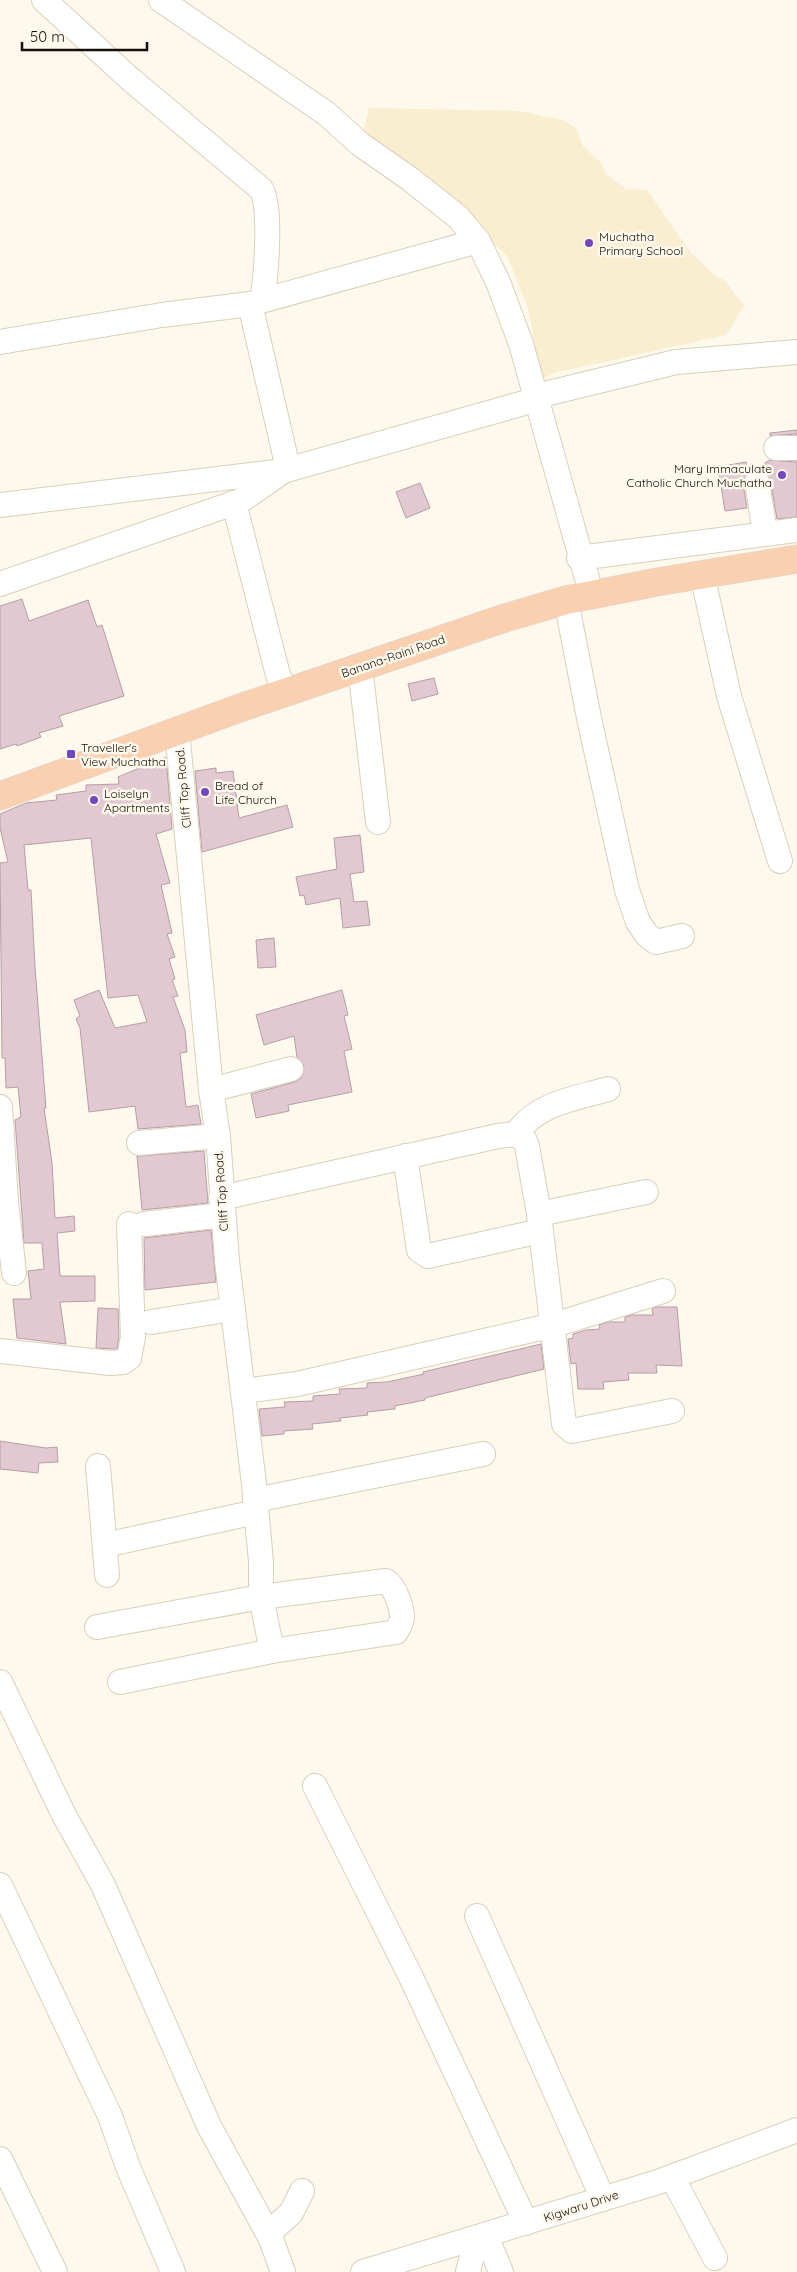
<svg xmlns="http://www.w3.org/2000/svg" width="797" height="2272" font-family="Quicksand,sans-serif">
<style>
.built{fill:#faeed1}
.building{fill:#e1c8d1;stroke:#b69ea7}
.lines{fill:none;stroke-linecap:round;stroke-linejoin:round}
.minor-casing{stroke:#d9d0bb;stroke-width:26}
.major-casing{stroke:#d9d9d8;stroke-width:29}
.minor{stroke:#fff;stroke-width:24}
.major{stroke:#f9d1b0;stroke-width:28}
.poi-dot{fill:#7346be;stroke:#fef9ec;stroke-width:2}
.labels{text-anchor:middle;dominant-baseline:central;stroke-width:5;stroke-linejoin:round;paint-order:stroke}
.poi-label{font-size:12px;fill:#141009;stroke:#fef9ec;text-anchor:start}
.street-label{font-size:12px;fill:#141009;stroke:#fef9ec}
</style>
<rect width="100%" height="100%" fill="#fef9ec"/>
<!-- built -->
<polygon class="built" points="369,108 519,111 563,120 576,128 583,146 600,162 607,175 626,189 647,190 691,253 711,272 726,282 744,306 726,335 554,373 541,380 531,358 533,333 527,305 507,256 406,161 361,142"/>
<!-- building -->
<g class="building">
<polygon points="797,430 797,434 770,436 770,433"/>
<polygon points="770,460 797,462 797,517 777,519 770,479 762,469 755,469"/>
<polygon points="746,462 748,472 743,484 747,508 725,511 718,467"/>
<polygon points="420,483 430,508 406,518 396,492"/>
<polygon points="22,599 29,621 88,600 97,627 102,625 124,696 59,716 63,726 39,733 41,737 17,746 16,744 0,749 0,606"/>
<polygon points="434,678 438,694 412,701 408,684"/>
<polygon points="166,757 172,829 156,834 170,883 161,885 172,933 167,934 175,957 169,959 175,979 172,980 178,996 173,997 185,1030 187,1052 180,1053 186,1107 198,1105 201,1124 138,1129 135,1106 89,1112 80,1028 76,1019 80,1016 74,1000 99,990 115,1028 147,1022 138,995 108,998 91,838 24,845 28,890 31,890 35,967 46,1108 44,1108 52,1163 55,1218 74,1216 75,1231 57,1233 60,1276 95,1276 95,1301 60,1302 66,1344 17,1338 13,1299 31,1299 28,1271 44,1269 42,1243 24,1243 15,1120 21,1117 18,1087 6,1088 5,1058 2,1058 0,863 8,862 0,828 0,814 26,803 57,800 56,795 86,791 86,785 119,784 118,777"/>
<polygon points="216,768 216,773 233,771 239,818 287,805 293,827 202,852 195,771"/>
<polygon points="360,835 364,872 350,874 354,902 367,901 370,925 343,928 340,898 306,905 304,895 300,896 296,877 337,869 334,838"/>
<polygon points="274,938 276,967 258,968 256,940"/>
<polygon points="342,990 348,1015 344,1016 352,1049 344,1051 352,1092 288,1105 289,1111 256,1118 251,1094 295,1082 301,1078 304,1066 297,1057 294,1036 264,1045 256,1015"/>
<polygon points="204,1151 208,1203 142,1210 137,1156"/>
<polygon points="211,1230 216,1282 145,1290 144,1238"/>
<polygon points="656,1307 677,1307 682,1366 656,1365 657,1373 628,1373 629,1380 603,1382 604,1389 578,1389 576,1363 571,1364 568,1339 573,1338 573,1334 586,1330 600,1329 599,1325 609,1322 625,1322 625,1317 632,1315 653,1315 652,1309"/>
<polygon points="98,1308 118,1309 119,1336 117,1349 96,1348"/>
<polygon points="541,1344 544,1369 425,1398 425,1400 395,1406 395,1409 367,1412 368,1415 340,1418 341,1421 312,1424 313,1429 284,1431 284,1434 262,1436 259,1409 285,1407 284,1402 313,1401 313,1396 340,1394 339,1389 367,1388 367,1383 387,1382 424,1374 423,1372"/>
<polygon points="0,1441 46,1448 57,1447 58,1462 39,1463 38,1473 0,1469"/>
</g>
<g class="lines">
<!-- minor casing -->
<g class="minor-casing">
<g id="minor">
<path d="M 44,0 L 129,78 L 261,189 C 272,205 266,279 262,300"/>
<polyline points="161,0 327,114 360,144 410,179 458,217 478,241 498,282 521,344 592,596"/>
<polyline points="250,304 288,468"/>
<polyline points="0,342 162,315 250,304 478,241"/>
<polyline points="776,448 797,448"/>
<polyline points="757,482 765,533"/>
<polyline points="234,503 278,675 286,692"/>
<polyline points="0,505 283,471 538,399 549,393 676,362 797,352"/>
<polyline points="579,558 797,530"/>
<polyline points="702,574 729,696 780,861"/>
<polyline points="0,584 240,501 282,472"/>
<polyline points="566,600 589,718 627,890 638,922 647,935 656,942 682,936"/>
<polyline points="360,667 378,822"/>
<polyline points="177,730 211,1090 218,1136 227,1261 254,1484 261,1562 261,1597 272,1651"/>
<polyline points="211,1090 291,1069"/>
<polyline points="0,1107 6,1202 14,1273"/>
<path d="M 516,1134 C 537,1103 574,1099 608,1089"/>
<polyline points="139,1143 218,1136"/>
<polyline points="405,1156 419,1250 428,1256 541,1231"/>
<polyline points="221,1198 498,1136 516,1134 525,1141 527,1146 539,1214 564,1424 572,1431 672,1411"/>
<polyline points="539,1214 646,1192"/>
<polyline points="144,1224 223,1215"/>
<polyline points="151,1322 233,1309"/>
<polyline points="0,1351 110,1363 123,1362 129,1358 133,1337 129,1224"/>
<polyline points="244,1391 297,1384 554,1325 663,1291"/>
<polyline points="98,1466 107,1575"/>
<polyline points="255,1500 483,1454"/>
<polyline points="105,1545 256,1512"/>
<path d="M 97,1627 L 261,1597 L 386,1581 C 395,1587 402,1607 402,1617 C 402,1623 398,1628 396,1632 L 272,1651 L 120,1682"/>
<polyline points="0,1682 64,1815 103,1885 209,2126 271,2239"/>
<polyline points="315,1786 411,1977 526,2223"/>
<polyline points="0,1885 110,2116 128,2167 173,2272"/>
<polyline points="477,1916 603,2199"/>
<polyline points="0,2159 55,2272"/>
<polyline points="672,2177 715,2258"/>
<polyline points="486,2236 501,2272"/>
<polyline points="283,2272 271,2239 272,2230 291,2213 302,2191"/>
<polyline points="363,2272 658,2182 797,2130"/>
<polyline points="468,2272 476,2239"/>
</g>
</g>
<!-- major casing -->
<g class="major-casing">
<polyline id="major" points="0,796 237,709 502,619 566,600 657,582 797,559"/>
</g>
<!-- minor -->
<use href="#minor" class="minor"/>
<!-- major -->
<use href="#major" class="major"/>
</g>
<!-- markers -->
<g class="poi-dot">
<circle cx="589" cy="243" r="5"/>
<circle cx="782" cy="475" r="5"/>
<rect x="66" y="749" width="10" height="10" rx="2.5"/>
<circle cx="205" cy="792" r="5"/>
<circle cx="94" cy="800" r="5"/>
</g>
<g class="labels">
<!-- poi labels -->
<g class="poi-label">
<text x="599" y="236">Muchatha<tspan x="599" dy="14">Primary School</tspan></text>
<text x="772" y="468" text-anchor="end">Mary Immaculate<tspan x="772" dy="14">Catholic Church Muchatha</tspan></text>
<text x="81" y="747">Traveller's<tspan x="81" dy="14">View Muchatha</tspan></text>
<text x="215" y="785">Bread of<tspan x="215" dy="14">Life Church</tspan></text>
<text x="104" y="793">Loiselyn<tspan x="104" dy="14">Apartments</tspan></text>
</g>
<!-- street labels -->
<g class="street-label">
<text transform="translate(393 656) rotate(-19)">Banana-Raini Road</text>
<text transform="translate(183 788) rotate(-95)">Cliff Top Road.</text>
<text transform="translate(221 1191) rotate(-94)">Cliff Top Road.</text>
<text transform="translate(581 2206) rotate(-18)">Kigwaru Drive</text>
</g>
</g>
<!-- scale -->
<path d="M22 42v8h125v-8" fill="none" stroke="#141009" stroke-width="2.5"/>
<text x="30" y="42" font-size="15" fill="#141009" stroke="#fef9ec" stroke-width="4" paint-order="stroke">50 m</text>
</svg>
